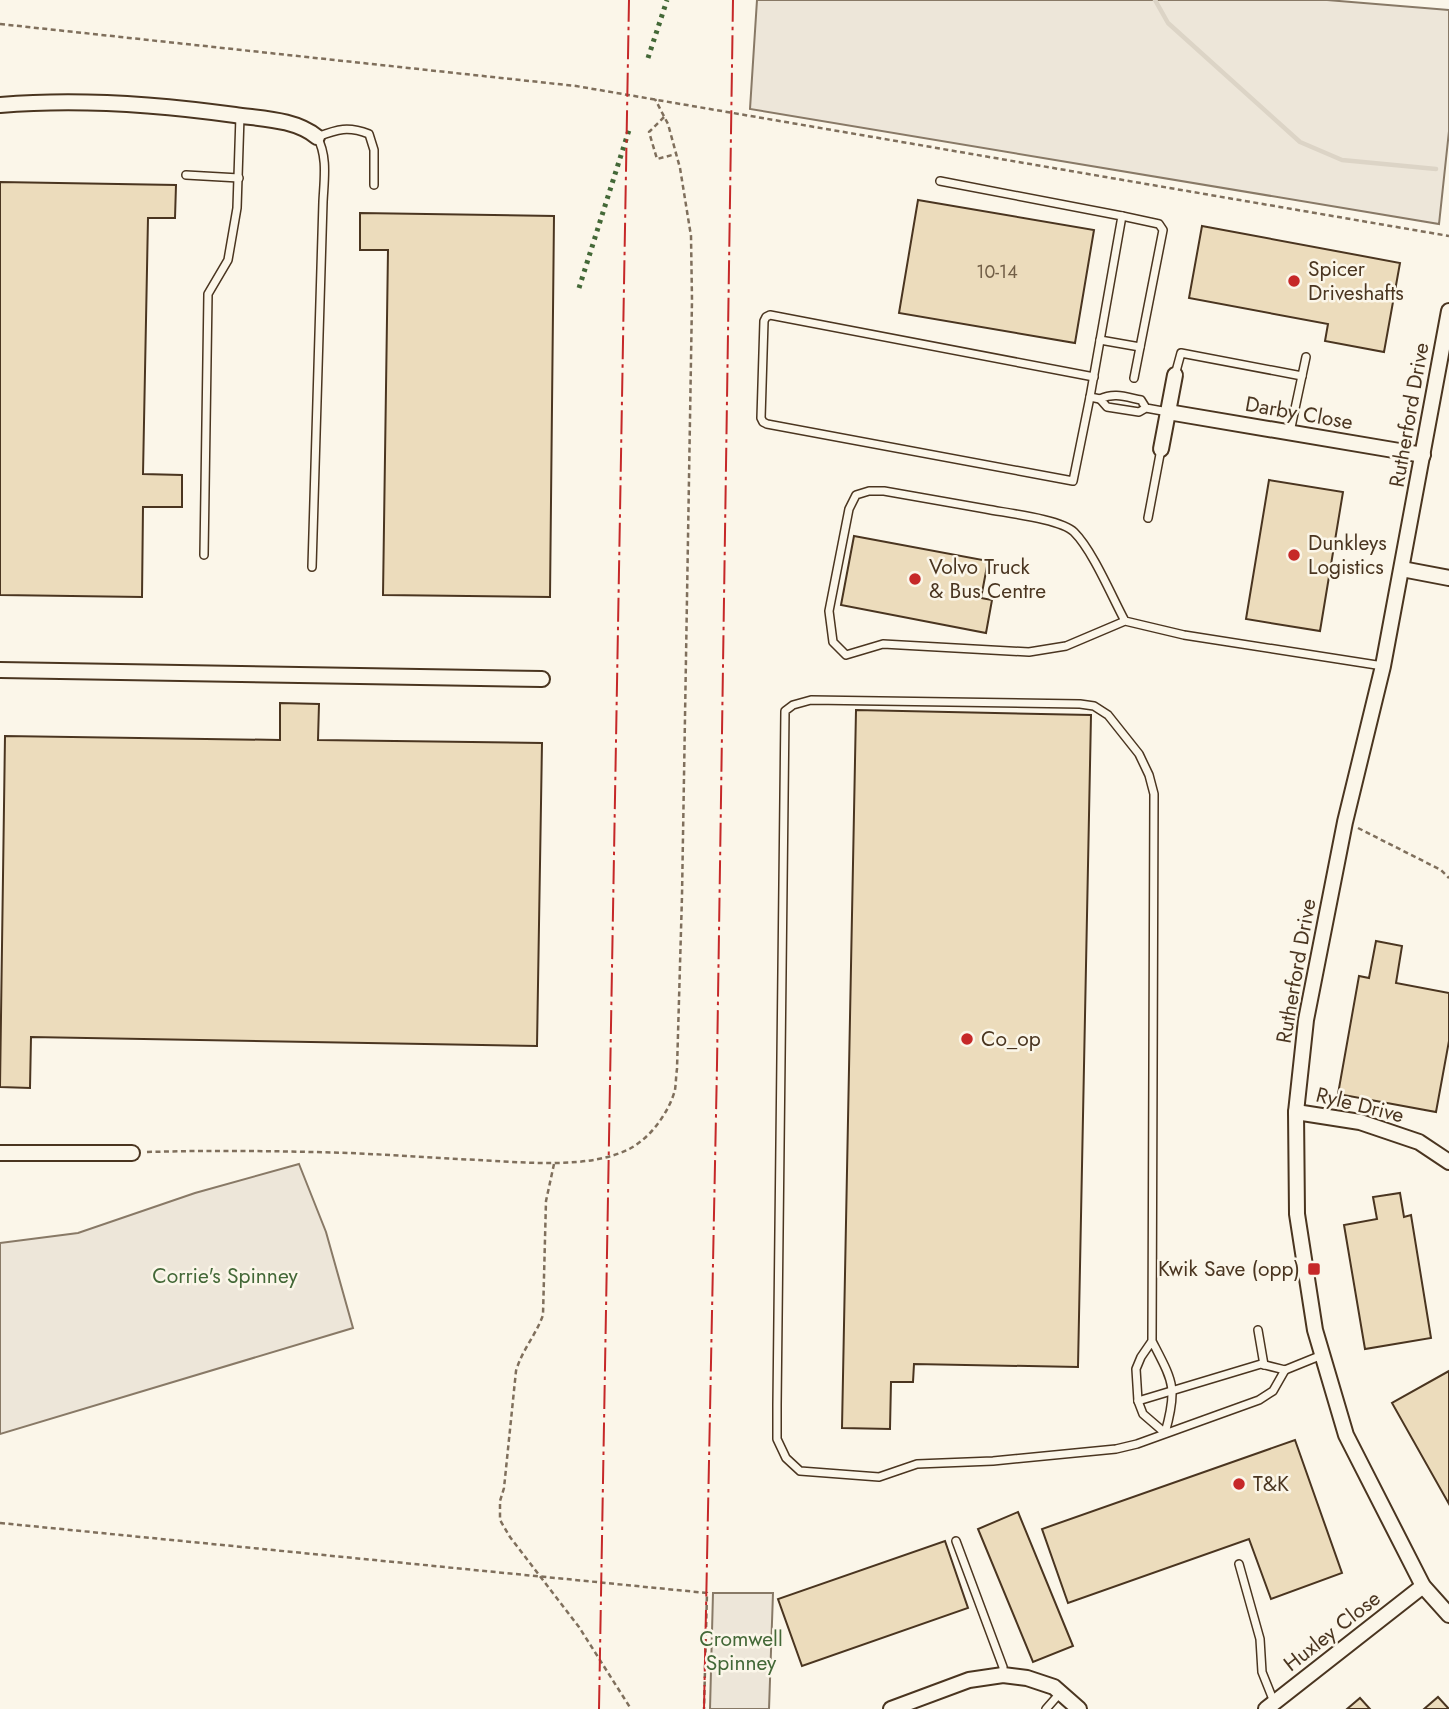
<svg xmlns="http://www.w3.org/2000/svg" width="1449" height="1709" font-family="Jost,sans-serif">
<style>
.green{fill:#ede6d9;stroke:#887966;stroke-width:2}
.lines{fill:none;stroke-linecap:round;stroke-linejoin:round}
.stream{stroke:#dcd4c6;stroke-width:4.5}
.building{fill:#ecdcbc;stroke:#4a3520;stroke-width:2}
.service-casing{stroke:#4a3520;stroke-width:10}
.minor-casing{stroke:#4a3520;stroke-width:18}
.path{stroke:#7f6f5c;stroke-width:2.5;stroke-dasharray:5 3.5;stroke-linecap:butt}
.service{stroke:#fbf6e9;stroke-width:7}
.minor{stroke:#fbf6e9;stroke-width:14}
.hedge{stroke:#436837;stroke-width:5;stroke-dasharray:3.5 5;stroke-linecap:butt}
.power{stroke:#c62828;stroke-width:2;stroke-dasharray:24 5 3.5 5;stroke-linecap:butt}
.poi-dot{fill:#c62828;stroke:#fbf6e9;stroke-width:2.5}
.labels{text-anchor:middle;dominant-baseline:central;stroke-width:5;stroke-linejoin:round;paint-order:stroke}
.number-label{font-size:18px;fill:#725f47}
.poi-label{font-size:21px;fill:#4a3520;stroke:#fbf6e9;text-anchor:start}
.street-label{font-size:21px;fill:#4a3520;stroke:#fbf6e9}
.park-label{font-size:21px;fill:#436837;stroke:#fbf6e9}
</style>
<rect width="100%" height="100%" fill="#fbf6e9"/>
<!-- green -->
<g class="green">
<polygon points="757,0 1327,0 1449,10 1449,131 1439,224 750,109"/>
<polygon points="299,1164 326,1232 353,1328 0,1434 0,1243 78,1233 195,1193"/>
<polygon points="713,1593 773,1593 769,1709 710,1709"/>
</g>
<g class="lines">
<!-- stream -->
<polyline class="stream" points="1155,0 1168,23 1300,142 1342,160 1436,169"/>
</g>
<!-- building -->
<g class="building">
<polygon points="0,182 176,185 175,218 148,218 143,474 182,475 182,507 143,507 142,597 0,595"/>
<polygon points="918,200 1094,230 1075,343 899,313"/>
<polygon points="360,213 554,216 550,597 383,595 388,250 360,250"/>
<polygon points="1202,226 1400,263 1384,352 1325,341 1328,324 1189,298"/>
<polygon points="1269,480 1343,492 1320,631 1246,619"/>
<polygon points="854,536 988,561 981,598 992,600 986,633 841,605"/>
<polygon points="280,703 319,704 318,740 542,743 537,1046 31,1037 30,1088 0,1087 5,736 280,740"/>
<polygon points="856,710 1091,715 1078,1367 914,1364 913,1382 891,1382 890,1429 842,1428"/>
<polygon points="1376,941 1402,946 1396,983 1449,993 1449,1041 1436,1112 1338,1094 1359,976 1369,978"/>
<polygon points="1400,1193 1404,1217 1411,1215 1431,1338 1365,1349 1344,1225 1377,1219 1373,1197"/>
<polygon points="1449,1371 1449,1504 1392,1403"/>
<polygon points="1295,1440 1342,1573 1271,1599 1249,1539 1068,1603 1042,1529"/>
<polygon points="1018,1512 1073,1646 1033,1662 978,1529"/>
<polygon points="945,1541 968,1608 802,1666 778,1599"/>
<polygon points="1438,1697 1449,1709 1424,1709"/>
<polygon points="1360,1698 1370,1709 1347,1709"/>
</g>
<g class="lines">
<!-- service casing -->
<g class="service-casing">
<g id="service">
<polyline points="186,175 239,178"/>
<polyline points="940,181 1122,216 1090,397 1100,399"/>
<polyline points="1122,216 1159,224 1163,230 1134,378"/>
<polyline points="1100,340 1140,347"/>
<polyline points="1175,375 1181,353 1302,376"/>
<polyline points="1090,397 1073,481 767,424 763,422 761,418 764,321 766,317 770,315 1094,377"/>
<path d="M 1146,408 L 1141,400 C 1126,397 1114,392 1100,399 L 1107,407 L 1139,412 L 1146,408 L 1168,412"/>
<polyline points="1290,432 1306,357"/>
<polyline points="1148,518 1161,449"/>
<polyline points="204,555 208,294 228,260 237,208 240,116"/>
<path d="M 312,567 L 323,202 C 324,180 328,156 317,137 C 338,129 348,126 369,134 L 374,150 L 374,185"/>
<path d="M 1125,621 C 1112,597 1093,551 1074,532 C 1061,519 1006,513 986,509 C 952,503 918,497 884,491 L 869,491 L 856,495 L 849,509 L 829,611 L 833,642 L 846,655 L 883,644 L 1029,652 L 1066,646 L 1125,621 L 1184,635 L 1383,666"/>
<polyline points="1258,1330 1264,1365"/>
<path d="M 1152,1341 L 1141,1357 L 1136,1369 L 1138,1401 L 1143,1414 L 1165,1433 C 1178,1387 1173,1382 1152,1341 L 1154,794 L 1149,775 L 1139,754 L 1108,715 L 1094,706 L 1080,704 L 811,700 L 793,705 L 785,711 L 777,1405 L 777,1439 L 786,1458 L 800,1471 L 879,1477 L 917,1464 L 993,1461 L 1116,1449 L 1137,1444 L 1259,1400 L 1273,1391 L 1285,1370"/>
<polyline points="1138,1401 1261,1364 1285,1370 1322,1355"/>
<polyline points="956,1541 1003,1667 1003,1675"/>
<polyline points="1239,1564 1260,1639 1262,1672 1274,1702"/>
<polyline points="1046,1709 1061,1692"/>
</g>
</g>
<!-- minor casing -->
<g class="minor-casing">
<g id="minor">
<path d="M 0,105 C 79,98 157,104 235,115 C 262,119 295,119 317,137"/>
<polyline points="1449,311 1383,666 1345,822 1306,1020 1296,1112 1297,1214 1315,1330 1346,1435 1423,1586 1449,1615"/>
<polyline points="1168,412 1423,455"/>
<polyline points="1161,449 1175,375"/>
<polyline points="1402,569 1449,578"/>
<polyline points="0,670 542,679"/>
<polyline points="1296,1112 1360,1122 1419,1142 1449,1162"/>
<polyline points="0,1153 132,1153"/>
<polyline points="891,1709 969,1680 1003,1675 1027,1678 1054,1687 1079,1709"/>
<polyline points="1266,1709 1423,1586"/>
</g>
</g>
<!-- path -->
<g class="path">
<polyline points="0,24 576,86 1449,236"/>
<polyline points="664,117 649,132 657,159 676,154"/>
<polyline points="1358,828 1441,870 1449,878"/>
<path d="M 147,1152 C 214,1150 282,1151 350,1153 C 393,1155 435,1158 478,1160 C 522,1162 591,1170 631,1148 C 651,1137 669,1112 675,1090 C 676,1083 676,1075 677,1069 L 682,896 L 692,300 L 691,236 L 680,168 L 668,124 L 655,99"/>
<path d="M 554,1164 L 546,1201 L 543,1315 C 536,1335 522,1350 516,1371 L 504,1488 L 500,1501 L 500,1520 L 510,1537 L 579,1627 L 631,1709"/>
<polyline points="0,1523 707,1593 704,1709"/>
</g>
<!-- service -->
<use href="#service" class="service"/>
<!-- minor -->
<use href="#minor" class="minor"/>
<!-- hedge -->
<g class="hedge">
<polyline points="648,58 667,0"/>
<polyline points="579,288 629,130"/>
</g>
<!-- power -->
<g class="power">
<polyline points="599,1709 629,0"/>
<polyline points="704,1709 717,1065 733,0"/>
</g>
</g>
<!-- markers -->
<g class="poi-dot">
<circle cx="1294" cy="281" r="7"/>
<circle cx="1294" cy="555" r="7"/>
<circle cx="915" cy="579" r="7"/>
<circle cx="967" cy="1039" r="7"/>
<rect x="1307" y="1262" width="14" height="14" rx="3.5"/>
<circle cx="1239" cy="1484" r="7"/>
</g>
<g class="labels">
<!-- number labels -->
<g class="number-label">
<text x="997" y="272">10-14</text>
</g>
<!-- poi labels -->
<g class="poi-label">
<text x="1308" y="269">Spicer<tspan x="1308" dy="24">Driveshafts</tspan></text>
<text x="1308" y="543">Dunkleys<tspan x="1308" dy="24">Logistics</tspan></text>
<text x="929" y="567">Volvo Truck<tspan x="929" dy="24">&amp; Bus Centre</tspan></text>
<text x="981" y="1039">Co_op</text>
<text x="1300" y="1269" text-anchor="end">Kwik Save (opp)</text>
<text x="1253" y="1484">T&amp;K</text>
</g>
<!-- street labels -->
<g class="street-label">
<text transform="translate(1299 413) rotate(10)">Darby Close</text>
<text transform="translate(1409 415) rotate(-80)">Rutherford Drive</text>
<text transform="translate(1296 971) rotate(-80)">Rutherford Drive</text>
<text transform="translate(1360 1105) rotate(14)">Ryle Drive</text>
<text transform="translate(1332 1631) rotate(-38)">Huxley Close</text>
</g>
<!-- park labels -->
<g class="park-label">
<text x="225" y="1276">Corrie's Spinney</text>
<text x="741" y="1639">Cromwell<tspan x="741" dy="24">Spinney</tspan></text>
</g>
</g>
</svg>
